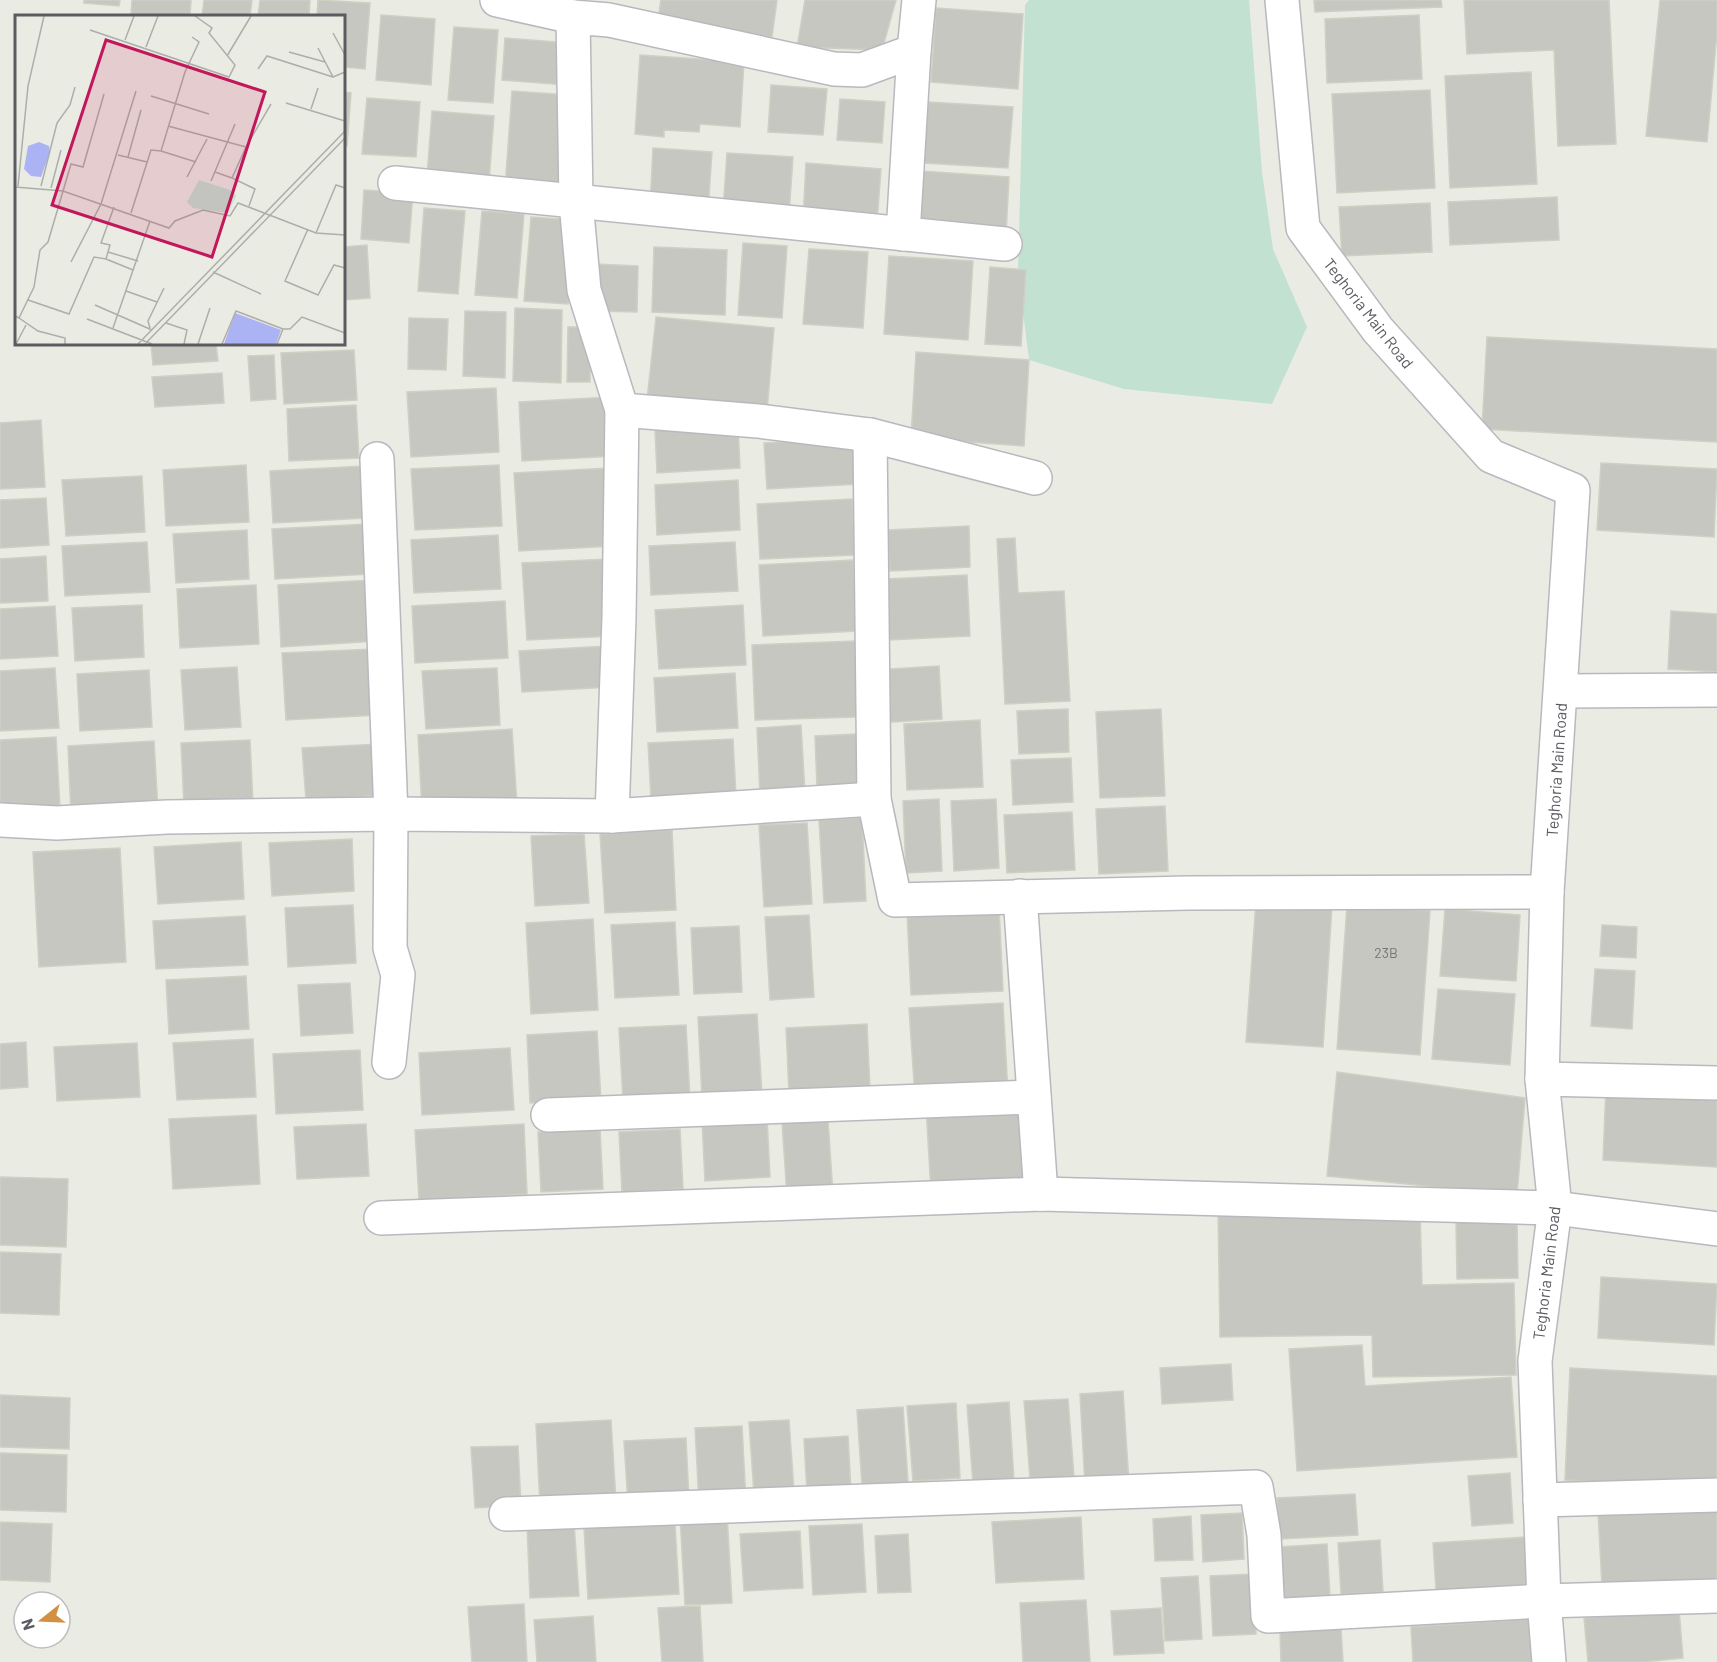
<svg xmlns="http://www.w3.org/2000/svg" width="1717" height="1662" font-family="Barlow,sans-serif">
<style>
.green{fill:#c3e1d0}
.building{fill:#c6c7c0;stroke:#ced0c3;stroke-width:1.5}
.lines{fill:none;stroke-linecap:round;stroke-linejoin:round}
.minor-casing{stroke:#b9b8be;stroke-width:36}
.minor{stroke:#fff;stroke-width:33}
.labels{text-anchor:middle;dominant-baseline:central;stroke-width:4.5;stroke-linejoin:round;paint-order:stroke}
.number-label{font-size:14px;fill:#76767a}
.street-label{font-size:16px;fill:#5c5b62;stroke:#fff}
.inset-road{fill:none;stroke:#adaeab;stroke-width:1.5}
.view{fill:#c2185b;fill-opacity:0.15;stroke:#c2185b;stroke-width:3}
.inset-edge{fill:none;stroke:#5c5b62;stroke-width:3}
</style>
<rect width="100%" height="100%" fill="#eaece3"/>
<!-- green -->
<polygon class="green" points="1029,0 1249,0 1262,172 1273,249 1307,327 1272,404 1124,389 1029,360 1018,272 1025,5"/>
<!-- building -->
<g class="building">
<polygon points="84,0 120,0 119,6 84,3"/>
<polygon points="132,0 191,0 190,16 131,15"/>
<polygon points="204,0 252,0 250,16 202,16"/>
<polygon points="260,0 310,0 309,16 258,16"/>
<polygon points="318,0 370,3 365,69 344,67 344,16 317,16"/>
<polygon points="661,0 777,0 772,37 658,19"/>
<polygon points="805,0 896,0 882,50 797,47"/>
<polygon points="1314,0 1441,0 1442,7 1315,12"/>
<polygon points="1464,0 1609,0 1616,144 1558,146 1554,50 1467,54"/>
<polygon points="1660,0 1717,0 1717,33 1707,142 1646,136"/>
<polygon points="936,8 1023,14 1018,89 931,82"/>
<polygon points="381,15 435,19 431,85 376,80"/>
<polygon points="1419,15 1422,79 1327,83 1325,19"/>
<polygon points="454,27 498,30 493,103 448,100"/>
<polygon points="505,38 569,43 566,85 502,80"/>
<polygon points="640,55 744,62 740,127 700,124 699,132 664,130 664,137 635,134"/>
<polygon points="1531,72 1537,184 1450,188 1445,76"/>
<polygon points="771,85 827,89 823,135 768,132"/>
<polygon points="1430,90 1435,188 1337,193 1332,94"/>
<polygon points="512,91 568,95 561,192 505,188"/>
<polygon points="344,92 351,93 347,146 344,146"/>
<polygon points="367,98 420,102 416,157 362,154"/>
<polygon points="840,99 885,102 882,143 837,140"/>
<polygon points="928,102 1013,107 1008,168 924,163"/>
<polygon points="432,111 494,116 489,181 427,176"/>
<polygon points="653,148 712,152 708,211 650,207"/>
<polygon points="727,153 793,157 789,215 723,210"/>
<polygon points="806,163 881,169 877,223 803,219"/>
<polygon points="920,171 1009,177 1006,235 917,229"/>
<polygon points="364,190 413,193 409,243 361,239"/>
<polygon points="1557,197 1559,240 1450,245 1448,202"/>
<polygon points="1430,203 1432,252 1342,256 1339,207"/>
<polygon points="424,208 465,211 458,294 418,291"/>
<polygon points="482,211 524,214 517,298 475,295"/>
<polygon points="531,217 574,220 568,304 524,301"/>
<polygon points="743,243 787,246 782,318 738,315"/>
<polygon points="367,245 370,298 344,300 344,247"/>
<polygon points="654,247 727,250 725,315 652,312"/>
<polygon points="809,249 868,252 863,328 803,324"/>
<polygon points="889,256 973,261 968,340 884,334"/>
<polygon points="595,264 638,266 637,312 594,311"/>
<polygon points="990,267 1026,270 1021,346 985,344"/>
<polygon points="515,308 562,310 561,383 513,381"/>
<polygon points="465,311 506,312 505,378 463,376"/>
<polygon points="656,317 774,328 767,412 647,400"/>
<polygon points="409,318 448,319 446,370 408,369"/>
<polygon points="568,327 591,327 590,382 567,382"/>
<polygon points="1487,337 1717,349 1717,442 1482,429"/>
<polygon points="151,344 216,344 218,361 153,365"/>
<polygon points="354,350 357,400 284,404 281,353"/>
<polygon points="916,352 1029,360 1024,446 911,438"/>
<polygon points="274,355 276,399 251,401 248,356"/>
<polygon points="222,373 224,403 155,407 152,377"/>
<polygon points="496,388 499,452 411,457 407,392"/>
<polygon points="611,397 615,456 522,461 519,402"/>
<polygon points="356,405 359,458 289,461 287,409"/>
<polygon points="41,420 45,487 0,489 0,423"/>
<polygon points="738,426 740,468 657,473 655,430"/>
<polygon points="856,439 859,484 767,489 764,443"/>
<polygon points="1601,463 1717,469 1714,537 1597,530"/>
<polygon points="246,465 249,522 166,526 163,470"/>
<polygon points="499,465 502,526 415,530 411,469"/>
<polygon points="364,466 366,518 273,523 270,471"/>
<polygon points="610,468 614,546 519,551 514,473"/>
<polygon points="142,476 145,532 66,536 62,480"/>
<polygon points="738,480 740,530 657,535 655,485"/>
<polygon points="46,498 49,545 0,548 0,500"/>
<polygon points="852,499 855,555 760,559 757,504"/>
<polygon points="367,524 371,574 275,579 272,529"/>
<polygon points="969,526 970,567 890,571 888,530"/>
<polygon points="247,530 249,579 176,583 173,534"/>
<polygon points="498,535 501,589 414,593 411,540"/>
<polygon points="1015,538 1018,593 1064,591 1070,701 1005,704 997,539"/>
<polygon points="147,542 150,592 65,596 62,546"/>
<polygon points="735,542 738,591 651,595 649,546"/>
<polygon points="46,556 48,601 0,603 0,559"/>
<polygon points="609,559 614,636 527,640 522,563"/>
<polygon points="853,560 857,631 763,636 759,565"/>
<polygon points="967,575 970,636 889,640 886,579"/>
<polygon points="374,580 378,641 281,647 278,585"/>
<polygon points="256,585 259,644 180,648 177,589"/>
<polygon points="505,601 508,658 415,663 412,606"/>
<polygon points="142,605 144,657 75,661 72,608"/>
<polygon points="743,605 746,665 659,669 655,610"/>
<polygon points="55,606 58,656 0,659 0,609"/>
<polygon points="1671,611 1717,614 1717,672 1668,669"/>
<polygon points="856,641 858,717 755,720 752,645"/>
<polygon points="607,646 610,687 522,692 519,651"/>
<polygon points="374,649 378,715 286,720 282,653"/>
<polygon points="939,666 942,719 877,723 874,670"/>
<polygon points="237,667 241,727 185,730 181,670"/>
<polygon points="55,668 59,728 0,731 0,671"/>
<polygon points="497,668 500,725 426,729 422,671"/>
<polygon points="149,670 152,727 80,731 77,674"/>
<polygon points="735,673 738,728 657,732 654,678"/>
<polygon points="1068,709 1069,752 1019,754 1017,711"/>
<polygon points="1161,709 1165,796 1100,798 1096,712"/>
<polygon points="980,720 983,787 907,790 904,724"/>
<polygon points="801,725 805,793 760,795 757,728"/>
<polygon points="512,729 517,804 422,810 418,735"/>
<polygon points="857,734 859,786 817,788 815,736"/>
<polygon points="56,737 60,807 0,810 0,740"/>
<polygon points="733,739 736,795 651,799 648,743"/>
<polygon points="250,740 253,802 184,806 181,743"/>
<polygon points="154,741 158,810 71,814 68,746"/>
<polygon points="379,744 382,795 306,800 302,748"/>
<polygon points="1071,758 1073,802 1013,805 1011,760"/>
<polygon points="939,799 942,871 906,873 903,801"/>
<polygon points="996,799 999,868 954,871 951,801"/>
<polygon points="1165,806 1168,871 1099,874 1096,809"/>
<polygon points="1072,812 1075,870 1007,873 1004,815"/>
<polygon points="862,818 866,901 824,903 819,820"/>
<polygon points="807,823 812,904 764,907 759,825"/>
<polygon points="672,830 676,910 605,913 600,834"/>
<polygon points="584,834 589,903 535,906 531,836"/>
<polygon points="352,839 354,891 272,896 269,843"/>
<polygon points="241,842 244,899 158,904 154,847"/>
<polygon points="120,848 126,962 39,967 33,852"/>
<polygon points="1256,901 1332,906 1323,1047 1246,1042"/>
<polygon points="353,905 356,963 288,967 285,908"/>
<polygon points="1347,905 1430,911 1420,1055 1337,1049"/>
<polygon points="999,906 1003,991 911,995 907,911"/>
<polygon points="1445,909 1520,915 1516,981 1440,976"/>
<polygon points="809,915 814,997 770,1000 765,917"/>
<polygon points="245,916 248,965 156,969 153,921"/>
<polygon points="593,919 598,1010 531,1014 526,923"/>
<polygon points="675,922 679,995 615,998 611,925"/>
<polygon points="1602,925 1637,927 1636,958 1600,956"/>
<polygon points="739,926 742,992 694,994 691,928"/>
<polygon points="1595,969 1635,971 1632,1029 1591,1026"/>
<polygon points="246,976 249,1029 169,1034 166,980"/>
<polygon points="350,983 353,1033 301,1036 298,985"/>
<polygon points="1438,989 1515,994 1510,1065 1432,1059"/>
<polygon points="1003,1003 1008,1093 915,1098 909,1008"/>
<polygon points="757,1014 762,1094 702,1098 698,1017"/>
<polygon points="867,1024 870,1089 789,1094 786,1028"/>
<polygon points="686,1025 690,1099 623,1102 619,1028"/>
<polygon points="597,1031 601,1100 530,1103 527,1035"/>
<polygon points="253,1039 256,1097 177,1100 173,1043"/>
<polygon points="26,1042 28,1087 0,1089 0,1044"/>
<polygon points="137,1043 140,1097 57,1101 54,1047"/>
<polygon points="510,1048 514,1110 422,1115 419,1053"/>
<polygon points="360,1050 363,1110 276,1114 273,1054"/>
<polygon points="1337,1072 1525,1098 1517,1195 1327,1176"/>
<polygon points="1606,1087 1717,1093 1717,1167 1603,1160"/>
<polygon points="1018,1102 1023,1186 931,1191 926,1107"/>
<polygon points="256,1115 260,1184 173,1189 169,1119"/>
<polygon points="767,1117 770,1177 705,1181 702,1120"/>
<polygon points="828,1120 833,1194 787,1197 782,1122"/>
<polygon points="366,1124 369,1176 297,1179 294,1127"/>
<polygon points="524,1124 527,1194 419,1200 415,1130"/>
<polygon points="600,1129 603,1189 541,1192 538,1132"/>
<polygon points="680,1129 683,1189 622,1192 619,1132"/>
<polygon points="0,1177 68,1179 66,1247 0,1245"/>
<polygon points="1420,1207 1422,1285 1514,1283 1516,1375 1373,1377 1372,1335 1220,1337 1218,1210"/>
<polygon points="1517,1220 1518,1278 1457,1279 1456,1221"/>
<polygon points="0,1252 61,1254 59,1315 0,1313"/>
<polygon points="1601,1277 1717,1284 1714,1345 1598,1338"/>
<polygon points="1362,1345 1365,1386 1511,1377 1517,1457 1297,1471 1289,1349"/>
<polygon points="1231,1364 1233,1400 1162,1404 1160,1368"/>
<polygon points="1570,1368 1717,1376 1717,1488 1565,1480"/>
<polygon points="1123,1391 1129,1483 1085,1486 1080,1394"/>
<polygon points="0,1395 70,1398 69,1449 0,1447"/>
<polygon points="1068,1399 1074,1476 1030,1479 1024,1401"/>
<polygon points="1009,1402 1014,1481 973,1484 967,1405"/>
<polygon points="956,1403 960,1478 913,1481 907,1406"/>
<polygon points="903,1407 908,1483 862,1486 857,1410"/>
<polygon points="611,1420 616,1501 540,1506 536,1424"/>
<polygon points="789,1420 794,1491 754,1494 749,1422"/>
<polygon points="742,1426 746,1502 699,1504 695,1428"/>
<polygon points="848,1436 851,1491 807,1494 804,1439"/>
<polygon points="686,1438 689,1501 628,1504 624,1441"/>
<polygon points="518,1446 521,1505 475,1508 471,1447"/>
<polygon points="0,1453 67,1455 66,1512 0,1510"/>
<polygon points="1510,1473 1513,1523 1472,1526 1468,1476"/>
<polygon points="1355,1494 1358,1535 1280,1539 1277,1498"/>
<polygon points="1717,1506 1717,1580 1602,1586 1598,1512"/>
<polygon points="727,1513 732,1603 685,1605 680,1516"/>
<polygon points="1242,1513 1244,1559 1203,1562 1201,1515"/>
<polygon points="1191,1516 1193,1560 1155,1561 1153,1519"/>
<polygon points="1081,1517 1084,1579 996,1583 992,1522"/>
<polygon points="0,1522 52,1524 50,1582 0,1580"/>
<polygon points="574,1522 579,1596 530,1598 527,1525"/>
<polygon points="675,1524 679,1594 588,1599 584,1528"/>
<polygon points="862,1524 866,1592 813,1595 809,1526"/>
<polygon points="800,1531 803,1588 744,1591 740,1534"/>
<polygon points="908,1534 911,1592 878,1593 875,1536"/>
<polygon points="1528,1537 1531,1585 1436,1591 1433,1543"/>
<polygon points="1380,1540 1383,1592 1341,1594 1338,1543"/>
<polygon points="1327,1544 1330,1597 1280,1600 1278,1547"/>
<polygon points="1254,1574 1256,1634 1213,1636 1210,1576"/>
<polygon points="1198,1576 1202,1639 1165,1641 1161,1578"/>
<polygon points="1086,1600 1090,1662 1023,1662 1020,1603"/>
<polygon points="524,1604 527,1662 472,1662 468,1607"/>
<polygon points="700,1606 703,1662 662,1662 658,1608"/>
<polygon points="1161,1608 1164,1653 1114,1655 1111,1611"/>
<polygon points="1679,1609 1683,1658 1643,1662 1588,1662 1584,1618"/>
<polygon points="593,1616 596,1662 537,1662 534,1620"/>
<polygon points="1535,1619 1538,1662 1413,1662 1411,1627"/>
<polygon points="1341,1628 1343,1662 1281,1662 1280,1631"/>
</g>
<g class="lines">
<!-- minor casing -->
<g class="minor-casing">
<g id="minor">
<polyline points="497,0 573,17"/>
<polyline points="1282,0 1303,228 1378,330 1491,456 1573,490 1547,892 1542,1079 1555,1208 1535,1361 1544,1601 1549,1662"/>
<polyline points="395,183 1005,244"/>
<polyline points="903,234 914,51"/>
<polyline points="622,410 758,421 870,435 1035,478"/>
<polyline points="870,435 874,799"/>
<polyline points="377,459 391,814 390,948 398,975 389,1062"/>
<polyline points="1561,691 1717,690"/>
<polyline points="612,816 619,618 622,410 584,290 576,202 573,17 609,20 834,69 862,70 914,51 919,0"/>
<polyline points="0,820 57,823 167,817 391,814 612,816 874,799 895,900 1188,893 1547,892"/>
<polyline points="1020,896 1041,1194"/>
<polyline points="1542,1079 1717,1083"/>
<polyline points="548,1115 1034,1097"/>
<polyline points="381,1218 1041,1194 1555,1208 1717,1229"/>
<polyline points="1540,1500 1717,1495"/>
<polyline points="506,1514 1256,1487 1264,1535 1268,1616 1544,1601 1717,1596"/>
</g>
</g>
<!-- minor -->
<use href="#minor" class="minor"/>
</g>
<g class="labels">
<!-- number labels -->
<g class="number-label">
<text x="1386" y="952">23B</text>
</g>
<!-- street labels -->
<g class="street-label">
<text transform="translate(1369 313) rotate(52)">Teghoria Main Road</text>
<text transform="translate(1556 770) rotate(-86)">Teghoria Main Road</text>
<text transform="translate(1546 1273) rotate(-83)">Teghoria Main Road</text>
</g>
</g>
<!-- overview -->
<g transform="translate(15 15)">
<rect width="330" height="330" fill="#eaece3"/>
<path d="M 184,165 L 218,176 L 221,181 L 213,198 L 178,193 L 172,187 Z" fill="#c3e1d0"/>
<path d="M 24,127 L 34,131 L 35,137 L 26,162 L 16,161 L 9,154 L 13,131 ZM 220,298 L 266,315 L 261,329 L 209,329 Z" fill="#acb3f4"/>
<path class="inset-road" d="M 75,15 L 214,62 L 220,50 L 194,18 L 197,13 L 180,1M 318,18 L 330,40M 110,25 L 119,1M 131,32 L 143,1M 303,33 L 318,62 L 330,57M 274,37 L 310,47M 212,41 L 236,1M 243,54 L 252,41 L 318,62M 136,81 L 194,99M 271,88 L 330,106M 296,94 L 303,73M 153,111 L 231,132 L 217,163 L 240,174 L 234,191M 231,132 L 256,89M 146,136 L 181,147M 103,140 L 132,147M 113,142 L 126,95M 200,157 L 217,163M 172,162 L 192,124M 196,166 L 220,109M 3,171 L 13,71 L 29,1M 26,171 L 42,108 L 55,90 L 60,72M 0,172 L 48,176 L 154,213 L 160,206 L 188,195 L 215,201 L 223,188 L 301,218 L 330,220M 36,173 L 46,135M 116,198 L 136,135 L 146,136 L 170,57 L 184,27 L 177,22M 293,214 L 270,266 L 303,280 L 319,250 L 330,253M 301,218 L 321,170 L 330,173M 93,237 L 123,246M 91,244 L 118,255M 56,247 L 86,189 L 121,76M 198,257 L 246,279M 111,276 L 142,287M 13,285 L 54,299 L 79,242 L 91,244 L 95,230 L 86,228 L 99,192M 80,290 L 137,315M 0,301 L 4,303 L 19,272 L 25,235 L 33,227 L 56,149 L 68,152 L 89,79M 4,303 L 23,316 L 50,323 L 50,329M 72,304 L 137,329M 151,308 L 172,315 L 169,329M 98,313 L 135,206M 135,313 L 133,306 L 149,273M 268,314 L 275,314 L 287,302 L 330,318M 1,329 L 11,310M 123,329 L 330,116M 130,329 L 330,123M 183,329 L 195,293M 207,329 L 221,296 L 268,314 L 262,329"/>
<path class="view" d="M 91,25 L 250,77 L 197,242 L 37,190 Z"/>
<rect width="330" height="330" class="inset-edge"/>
</g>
<!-- north arrow -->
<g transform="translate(42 1620) rotate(252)"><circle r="28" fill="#ffffff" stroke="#bebdc0" stroke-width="1.5"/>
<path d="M0-4.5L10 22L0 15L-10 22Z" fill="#d29043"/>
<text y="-9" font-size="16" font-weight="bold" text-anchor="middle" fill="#5c5b62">N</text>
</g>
</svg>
